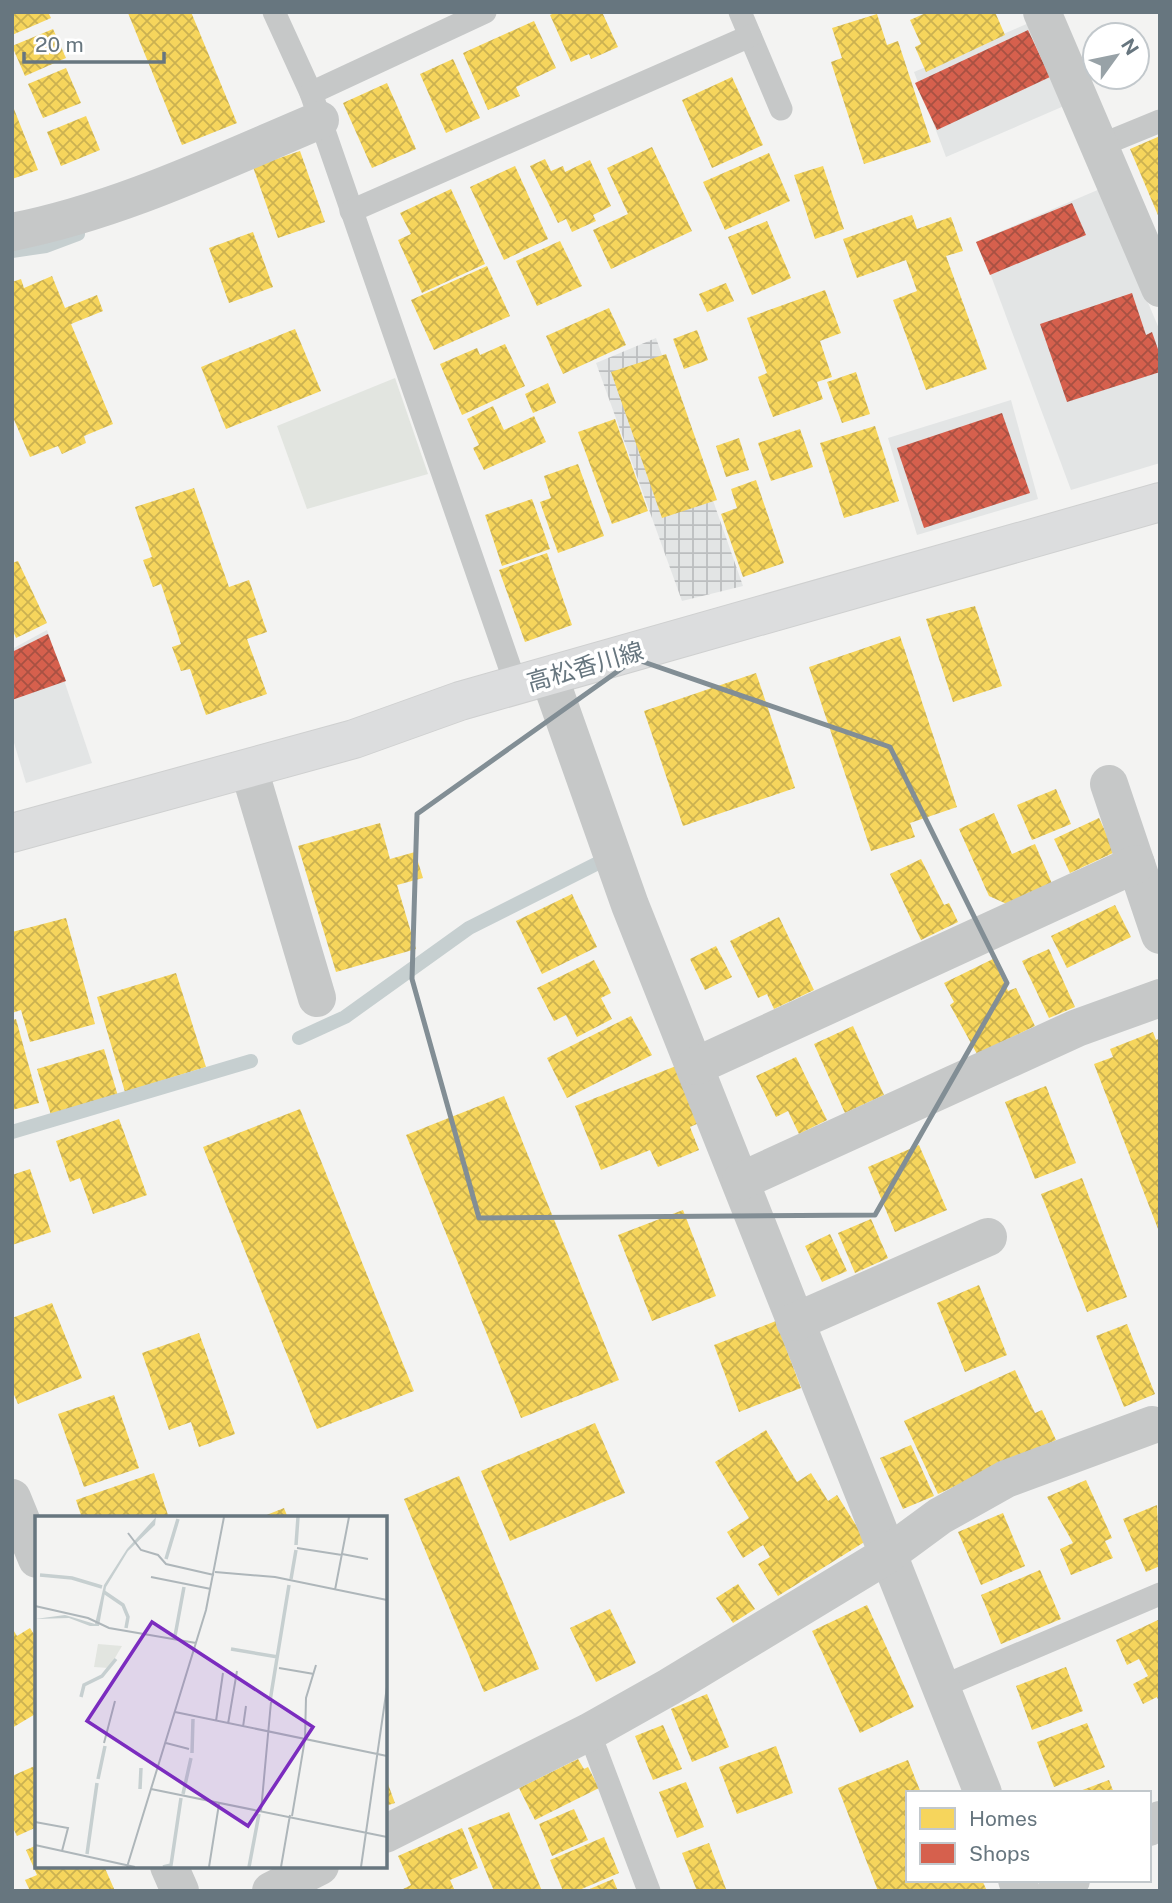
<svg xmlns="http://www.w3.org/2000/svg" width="1172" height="1903" font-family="'Public Sans','Noto Sans JP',sans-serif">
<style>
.built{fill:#e3e5e5}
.industrial{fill:url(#industrial-grid)}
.green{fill:#e2e5e0}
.homes{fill:url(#homes-cross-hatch)}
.shops{fill:url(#shops-cross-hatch)}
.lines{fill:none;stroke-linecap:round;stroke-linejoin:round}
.stream{stroke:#c6cfd0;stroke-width:14}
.secondary-casing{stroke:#cfd0d0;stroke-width:40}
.service{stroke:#c6c8c8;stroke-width:23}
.minor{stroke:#c6c8c8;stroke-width:38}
.secondary{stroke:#dcddde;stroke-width:38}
.marked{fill:none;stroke:#828e95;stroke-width:5;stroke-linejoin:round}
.labels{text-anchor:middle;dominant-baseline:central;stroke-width:7;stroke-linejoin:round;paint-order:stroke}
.street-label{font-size:24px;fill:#67767f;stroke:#fff}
.inset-river{fill:none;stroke:#c6cfd0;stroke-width:3.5}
.inset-road{fill:none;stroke:#aeb6ba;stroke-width:2}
.view{fill:#7b2cbf;fill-opacity:0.15;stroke:#7b2cbf;stroke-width:3.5}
.inset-edge{fill:none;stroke:#67767f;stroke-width:3.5}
</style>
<defs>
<pattern id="industrial-grid" width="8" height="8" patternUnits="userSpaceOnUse" patternTransform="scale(1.75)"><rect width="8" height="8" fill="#e3e5e5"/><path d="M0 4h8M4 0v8" fill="none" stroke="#bcbebf"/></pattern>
<pattern id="homes-cross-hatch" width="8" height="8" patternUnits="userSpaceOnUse" patternTransform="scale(1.75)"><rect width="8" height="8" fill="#f6d55c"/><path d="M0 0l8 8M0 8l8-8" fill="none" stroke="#cbb151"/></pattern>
<pattern id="shops-cross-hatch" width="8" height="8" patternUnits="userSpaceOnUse" patternTransform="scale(1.75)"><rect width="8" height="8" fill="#d6604d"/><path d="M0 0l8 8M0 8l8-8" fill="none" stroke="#a85143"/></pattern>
</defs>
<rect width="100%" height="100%" fill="#f3f3f2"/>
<!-- built -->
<g class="built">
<polygon points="1029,23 1064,106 946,157 914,72"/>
<polygon points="1100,189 1160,331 1160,463 1071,490 978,241"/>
<polygon points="1011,400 1038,499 917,535 888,438"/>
<polygon points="47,630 92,763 26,783 12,736 12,649"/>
</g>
<!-- industrial -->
<polygon class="industrial" points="656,338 743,586 682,601 596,363"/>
<!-- green -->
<polygon class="green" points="395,378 428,474 307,509 277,426"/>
<!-- homes -->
<g class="homes">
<polygon points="12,12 48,12 51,18 12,35"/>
<polygon points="191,12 237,123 182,145 128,13"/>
<polygon points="556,12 602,12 618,47 591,59 589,54 571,62 550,15"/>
<polygon points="928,12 995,12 1005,35 926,72 915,47 921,44 910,20"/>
<polygon points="877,14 887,45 898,41 931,142 864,164 831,62 842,58 832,28"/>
<polygon points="534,21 556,68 516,87 520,96 488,110 463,53"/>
<polygon points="53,29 66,58 25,76 12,46"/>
<polygon points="453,59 480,118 446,133 420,74"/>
<polygon points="66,68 81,103 43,118 28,84"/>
<polygon points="732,77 763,145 712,168 682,100"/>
<polygon points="387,83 416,149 372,168 343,103"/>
<polygon points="12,104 38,170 12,179"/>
<polygon points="86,116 100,150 61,166 47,132"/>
<polygon points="1160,136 1160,220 1130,149"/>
<polygon points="652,147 692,231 611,269 593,230 628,214 607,168"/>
<polygon points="300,151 325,222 278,238 253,167"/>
<polygon points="769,153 790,201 725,230 703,182"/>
<polygon points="545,159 551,171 563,166 565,172 590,160 611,206 593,215 596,221 572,232 566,219 558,223 530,166"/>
<polygon points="515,166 548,239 504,260 470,187"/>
<polygon points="823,166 844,229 815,239 794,175"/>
<polygon points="451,189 485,264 422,293 398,240 411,234 400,213"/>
<polygon points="912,215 917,229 951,217 963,251 946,256 987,369 926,390 893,300 917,291 906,260 857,278 843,239"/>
<polygon points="767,221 791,278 752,295 728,237"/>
<polygon points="253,232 273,287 229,303 209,248"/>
<polygon points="560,241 582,286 537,306 516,261"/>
<polygon points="487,266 510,316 434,350 411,300"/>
<polygon points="52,276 65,308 97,295 103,311 71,324 113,424 84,436 86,443 62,454 58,446 30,457 12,415 12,282 21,279 24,288"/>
<polygon points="726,283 734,301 707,312 699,294"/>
<polygon points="825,290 841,333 820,341 832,377 817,382 823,399 773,417 758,377 767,373 747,318"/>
<polygon points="609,308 626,345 563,374 546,336"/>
<polygon points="295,329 321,391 226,429 201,367"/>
<polygon points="697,330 708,360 684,369 673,339"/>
<polygon points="505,344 525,386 462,415 440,364 477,348 480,355"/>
<polygon points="666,354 717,500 662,518 611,372"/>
<polygon points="856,372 870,414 842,423 827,382"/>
<polygon points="548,383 556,403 533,413 525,394"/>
<polygon points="493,406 504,430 534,416 546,442 484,470 473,448 479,445 467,419"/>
<polygon points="615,419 648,511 612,524 578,432"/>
<polygon points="875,426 899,501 844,518 820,443"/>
<polygon points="800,429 813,467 771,481 758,443"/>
<polygon points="739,438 749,470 726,477 716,446"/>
<polygon points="578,464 604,536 558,553 540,502 551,498 544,476"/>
<polygon points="756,480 784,563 743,577 721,514 737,508 731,489"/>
<polygon points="194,488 229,587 249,580 267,632 247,639 267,694 206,715 190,669 181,671 172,647 181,644 161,584 153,587 143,560 152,557 135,507"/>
<polygon points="532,499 550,549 502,566 485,515"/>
<polygon points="547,553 572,625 525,642 499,570"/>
<polygon points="18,561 47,623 16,638 12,629 12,563"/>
<polygon points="975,606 1002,686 953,702 926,619"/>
<polygon points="900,636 957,807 910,823 915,837 871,851 809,667"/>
<polygon points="756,673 795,788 683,826 644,711"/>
<polygon points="1056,789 1071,824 1032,840 1017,805"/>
<polygon points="994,813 1012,854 1035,844 1053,886 1009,905 989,896 959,829"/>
<polygon points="1099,818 1115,852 1070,873 1054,839"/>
<polygon points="380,823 390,859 415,852 423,878 397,885 416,949 336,972 298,846"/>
<polygon points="921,859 944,905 949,903 958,922 921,940 890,874"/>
<polygon points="572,894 597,947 542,974 516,921"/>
<polygon points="1115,905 1131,937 1067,968 1051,936"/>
<polygon points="779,917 814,990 774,1009 767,994 758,998 730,941"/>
<polygon points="66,918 95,1024 30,1042 21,1010 12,1013 12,932"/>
<polygon points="716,946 732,977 705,990 690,959"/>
<polygon points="1049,949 1075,1007 1049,1018 1022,961"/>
<polygon points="993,959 1008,991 1016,988 1035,1026 977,1054 950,1005 954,1002 944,983"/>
<polygon points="594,960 611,993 601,998 612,1019 577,1037 566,1015 554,1021 537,988"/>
<polygon points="176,973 206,1067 125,1092 97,997"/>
<polygon points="631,1016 652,1055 567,1098 547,1058"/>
<polygon points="16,1019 39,1103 12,1110 12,1020"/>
<polygon points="853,1026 884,1095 845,1113 814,1044"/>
<polygon points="1153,1032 1156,1040 1160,1038 1160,1234 1094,1064 1113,1057 1110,1049"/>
<polygon points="104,1049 118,1096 51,1115 37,1069"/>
<polygon points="796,1057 827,1120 799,1134 788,1111 776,1117 756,1076"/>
<polygon points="676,1066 699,1123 690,1127 699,1150 658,1167 650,1150 601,1170 575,1106"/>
<polygon points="1046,1086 1076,1163 1035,1179 1005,1102"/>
<polygon points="504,1096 619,1380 521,1418 406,1135"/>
<polygon points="300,1109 414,1391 317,1429 203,1147"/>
<polygon points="119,1119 147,1195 93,1214 80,1178 70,1182 56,1141"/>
<polygon points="919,1145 947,1210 895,1232 868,1167"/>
<polygon points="30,1169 51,1232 12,1245 12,1175"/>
<polygon points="1082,1178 1127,1297 1087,1312 1041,1194"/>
<polygon points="683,1210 716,1296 652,1321 618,1235"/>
<polygon points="871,1219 888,1258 855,1273 838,1233"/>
<polygon points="830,1234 847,1271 822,1282 805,1246"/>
<polygon points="979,1285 1007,1355 965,1372 937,1303"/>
<polygon points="52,1303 82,1378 18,1404 12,1390 12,1318"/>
<polygon points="776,1321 801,1388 739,1412 714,1345"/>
<polygon points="1127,1324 1155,1394 1124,1407 1096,1336"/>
<polygon points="199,1333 235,1434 199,1447 191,1422 169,1430 142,1353"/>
<polygon points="1015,1370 1035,1413 1042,1410 1056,1440 938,1494 904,1421"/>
<polygon points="114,1395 139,1468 84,1487 58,1414"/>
<polygon points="595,1423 625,1493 510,1541 481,1471"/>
<polygon points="766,1430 797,1482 811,1473 828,1501 837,1495 866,1541 778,1596 758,1564 770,1557 763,1545 743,1558 727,1532 749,1518 715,1462"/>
<polygon points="911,1445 934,1496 903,1509 880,1458"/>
<polygon points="154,1473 169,1518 82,1518 76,1500"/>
<polygon points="459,1476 539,1669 484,1692 404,1499"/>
<polygon points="1086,1480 1112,1538 1105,1541 1113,1558 1071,1575 1060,1549 1073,1543 1047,1497"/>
<polygon points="1157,1505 1160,1566 1146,1572 1123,1519"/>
<polygon points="284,1508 288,1518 259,1518"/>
<polygon points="1003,1513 1025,1566 981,1585 958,1532"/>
<polygon points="1040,1570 1061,1619 1001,1644 981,1595"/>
<polygon points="738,1584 755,1609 733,1623 716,1598"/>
<polygon points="867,1605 914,1707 860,1733 812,1631"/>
<polygon points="610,1609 636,1663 596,1682 570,1628"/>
<polygon points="1160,1619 1160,1704 1157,1697 1143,1704 1133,1684 1148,1676 1139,1659 1127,1665 1116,1640"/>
<polygon points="12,1628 17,1636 30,1628 37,1639 37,1662 34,1664 37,1668 37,1713 12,1728"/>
<polygon points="1066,1667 1083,1711 1032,1730 1016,1686"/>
<polygon points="707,1694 729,1747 692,1762 671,1709"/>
<polygon points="1087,1723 1105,1767 1054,1787 1037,1742"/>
<polygon points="663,1725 682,1769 653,1780 635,1736"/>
<polygon points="776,1746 793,1793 737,1814 719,1767"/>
<polygon points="578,1759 584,1769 588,1767 599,1788 535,1820 519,1788"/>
<polygon points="908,1760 921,1793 908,1793 908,1880 982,1880 987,1891 878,1891 838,1788"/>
<polygon points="37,1765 37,1827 17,1836 12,1826 12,1776"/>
<polygon points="385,1776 395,1803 385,1806"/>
<polygon points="1109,1780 1114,1793 1077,1793 1077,1792"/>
<polygon points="686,1782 704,1827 677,1838 659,1792"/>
<polygon points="574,1809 588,1840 552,1856 539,1824"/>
<polygon points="509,1812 542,1891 494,1891 468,1828"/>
<polygon points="462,1828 478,1868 450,1880 455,1891 399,1891 411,1885 398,1856"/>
<polygon points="604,1837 619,1873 577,1891 563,1891 550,1860"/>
<polygon points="709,1843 726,1889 722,1891 697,1891 682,1853"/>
<polygon points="37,1845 37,1866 104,1866 115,1891 30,1891 25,1880 37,1875 26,1850"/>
<polygon points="613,1879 618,1891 585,1891"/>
</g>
<!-- shops -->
<g class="shops">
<polygon points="1028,30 1050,77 937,130 915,83"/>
<polygon points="1072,203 1086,235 990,275 976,242"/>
<polygon points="1132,293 1146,335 1152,332 1160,355 1160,372 1067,402 1040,324"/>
<polygon points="1002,413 1030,493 924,528 897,448"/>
<polygon points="48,634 66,681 12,700 12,652"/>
</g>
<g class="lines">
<!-- stream -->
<g class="stream">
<polyline points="12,251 46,246 78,234"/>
<polyline points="299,1038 345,1017 469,928 604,860"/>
<polyline points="12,1132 251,1061"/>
</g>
<!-- secondary casing -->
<g class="secondary-casing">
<polyline id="secondary" points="12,833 354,739 460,701 1160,502"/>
</g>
<!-- service -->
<g class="service">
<polyline points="274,12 311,93 516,685"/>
<polyline points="740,12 781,109"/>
<polyline points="311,93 485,12"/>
<polyline points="1099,146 1160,121"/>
<polyline points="351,211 750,36"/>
<polyline points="941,1687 1160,1594"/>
<polyline points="589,1732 649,1891"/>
</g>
<!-- minor -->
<g class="minor">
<polyline points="1042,12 1160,288"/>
<path d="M 12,232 C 119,211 220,162 320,120"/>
<polyline points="549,676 630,905 983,1793"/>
<polyline points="249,769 317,998"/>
<polyline points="1109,784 1160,935"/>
<polyline points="696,1066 1136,864"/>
<polyline points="741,1181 1077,1028 1160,998"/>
<polyline points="795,1322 988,1237"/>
<polyline points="12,1498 37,1559"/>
<polyline points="1149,1827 1160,1820"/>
<polyline points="385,1834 589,1732 669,1687 887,1555 940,1516 1006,1479 1152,1425"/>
<polyline points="169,1866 180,1891"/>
<polyline points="1017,1880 1021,1891"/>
<polyline points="271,1891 320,1866"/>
<polyline points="1056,1891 1071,1880"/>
</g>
<!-- secondary -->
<use href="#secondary" class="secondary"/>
</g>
<!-- marked area -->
<path class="marked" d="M 635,659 L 890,747 L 1007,983 L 875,1215 L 479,1218 L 412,979 L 417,814 Z"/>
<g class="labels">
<!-- street labels -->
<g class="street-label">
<text transform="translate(585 666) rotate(-16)">高松香川線</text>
</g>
</g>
<!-- overview -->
<g transform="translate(35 1516)">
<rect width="352" height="352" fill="#f3f3f2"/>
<path d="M 63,128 L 87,130 L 74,152 L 59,151 Z" fill="#e2e5e0"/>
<path d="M 121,1 L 120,9 L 93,35 L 71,71 L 64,110 L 55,110 L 34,102 L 0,103 L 30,99 L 60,108 L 69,69 L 92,33 Z" fill="#c6cfd0"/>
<path class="inset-river" d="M 261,29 L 263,1M 131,43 L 143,3M 5,59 L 37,62 L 67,71M 256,63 L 261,34M 69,76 L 88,89 L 93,101 L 91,112M 140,120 L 149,71M 196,133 L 243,141M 46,181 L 49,169 L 67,160 L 81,143M 235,185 L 254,69M 157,237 L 158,203M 63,263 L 70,230M 105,273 L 106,252M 148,278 L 156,242M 52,338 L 62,267M 128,351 L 136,349 L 146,282M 214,351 L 224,298"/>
<path class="inset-road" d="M 93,17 L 106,34 L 123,39 L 131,48 L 179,59M 262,32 L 307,39M 307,38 L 333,43M 180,56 L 240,61 L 352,84M 116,61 L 176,73M 300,74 L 314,1M 0,90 L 53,102 L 74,112 L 161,127M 244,152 L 279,158M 140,196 L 352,240M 181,205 L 188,157M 193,208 L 202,155M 208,211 L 211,190M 69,227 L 80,185M 131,227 L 154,233M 116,273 L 352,321M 226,295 L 236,186M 257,300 L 270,223 L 271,182 L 281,149M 0,306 L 33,312 L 27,335M 0,329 L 100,351M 92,351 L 171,94 L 189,1M 174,351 L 184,288M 246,351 L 255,299M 326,351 L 352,171"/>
<path class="view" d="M 117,106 L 278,211 L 213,310 L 52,205 Z"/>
<rect width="352" height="352" class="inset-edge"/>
</g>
<!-- border -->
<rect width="1172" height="1903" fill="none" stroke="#67767f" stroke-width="28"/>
<!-- legend -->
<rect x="906" y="1791" width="245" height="91" fill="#ffffff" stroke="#c2c8cc" stroke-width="2"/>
<rect x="920" y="1808" width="35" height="21" fill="#f6d55c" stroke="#c2c8cc" stroke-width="2"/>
<text x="969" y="1826" font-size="21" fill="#67767f">Homes</text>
<rect x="920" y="1843" width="35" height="21" fill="#d6604d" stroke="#c2c8cc" stroke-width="2"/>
<text x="969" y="1861" font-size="21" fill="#67767f">Shops</text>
<!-- north arrow -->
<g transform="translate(1116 56) rotate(57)"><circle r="33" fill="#ffffff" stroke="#c2c8cc" stroke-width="2"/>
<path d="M0-5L12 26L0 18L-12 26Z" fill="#98a2a7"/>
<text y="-10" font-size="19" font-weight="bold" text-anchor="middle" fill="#67767f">N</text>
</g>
<!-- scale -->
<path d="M24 52v10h140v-10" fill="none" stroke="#67767f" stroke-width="3.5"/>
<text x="35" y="52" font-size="21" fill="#67767f" stroke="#ffffff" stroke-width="5" paint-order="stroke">20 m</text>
</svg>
